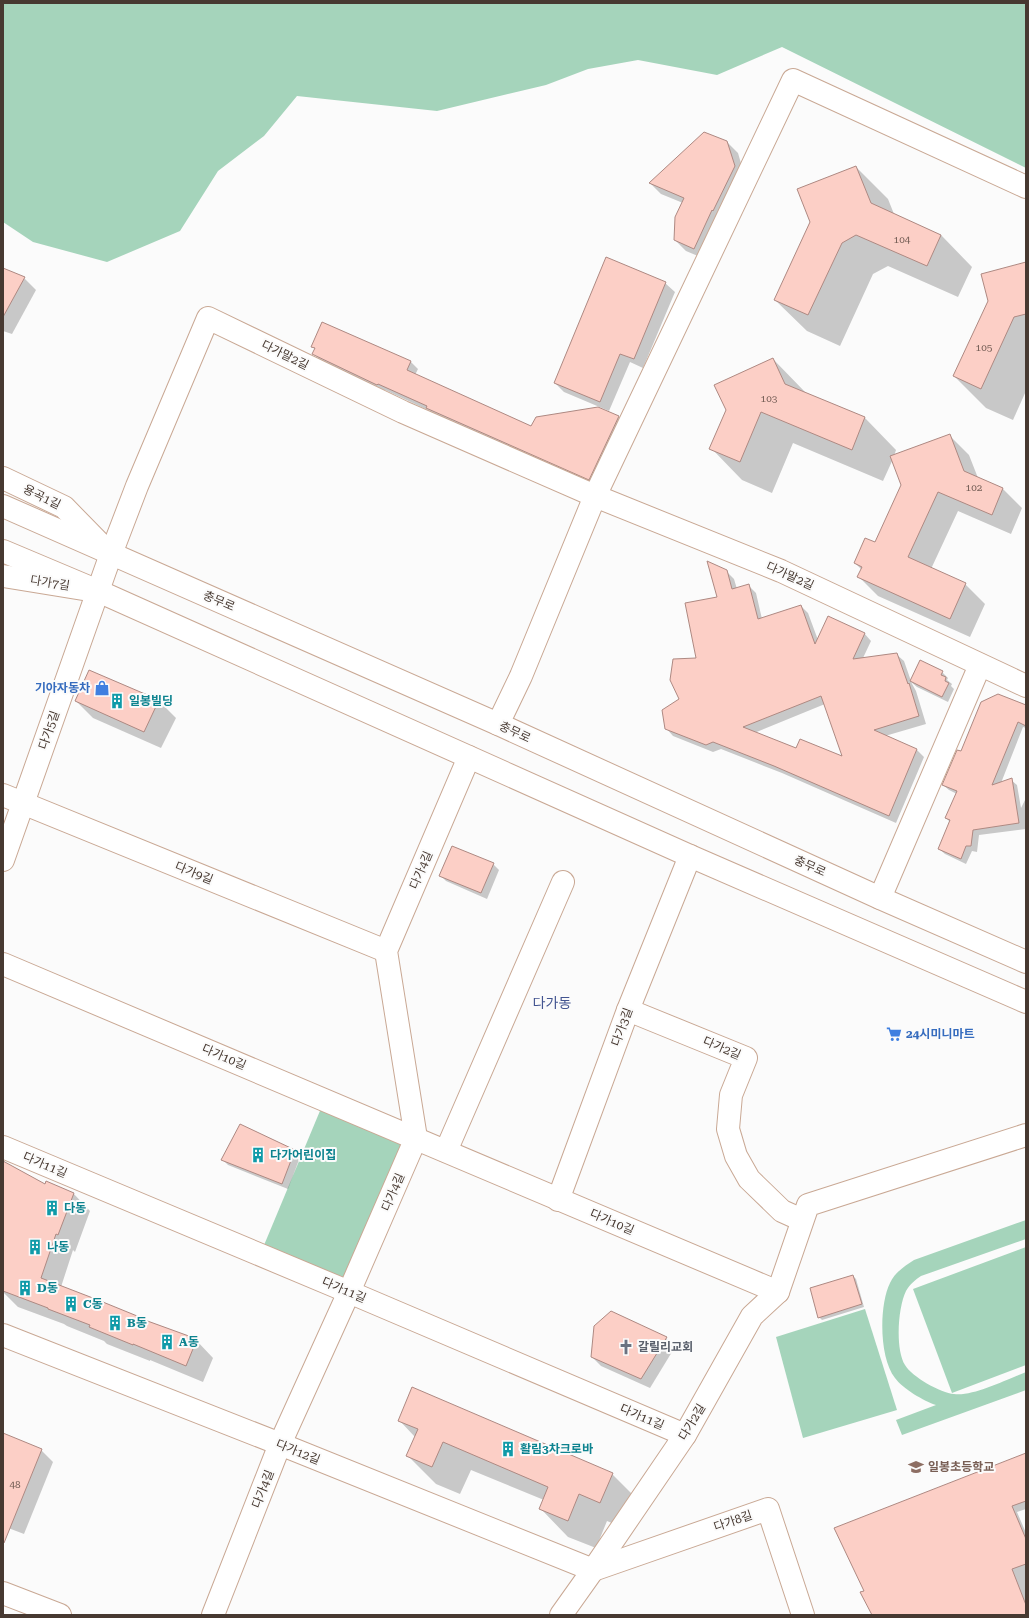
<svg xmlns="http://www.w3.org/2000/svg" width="1029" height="1618" font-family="'Roboto Serif','Noto Sans KR',serif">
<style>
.green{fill:#a5d4bb}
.shadow{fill:#0003;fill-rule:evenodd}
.building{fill:#fccfc6;stroke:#ae8982;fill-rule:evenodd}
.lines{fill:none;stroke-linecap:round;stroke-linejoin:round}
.minor-casing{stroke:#c9a894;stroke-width:24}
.tertiary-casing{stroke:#c9a894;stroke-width:24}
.secondary-casing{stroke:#c9a894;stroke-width:24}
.minor{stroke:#fff;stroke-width:22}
.tertiary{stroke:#fff;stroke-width:22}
.secondary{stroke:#fff;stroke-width:22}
.labels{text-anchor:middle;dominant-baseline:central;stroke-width:4;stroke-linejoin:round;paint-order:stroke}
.number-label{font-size:10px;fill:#745e56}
.street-label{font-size:12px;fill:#473931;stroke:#fbfbfb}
.shop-label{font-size:12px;font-weight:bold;fill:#366cbe;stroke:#fbfbfb;text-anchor:end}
.culture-label{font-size:12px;font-weight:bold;fill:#0d838f;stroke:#fbfbfb;text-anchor:start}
.worship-label{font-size:12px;font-weight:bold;fill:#5b616d;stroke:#fbfbfb;text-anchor:start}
.education-label{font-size:12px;font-weight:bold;fill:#785e54;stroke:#fbfbfb;text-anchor:start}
.quarter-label{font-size:14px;fill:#425490;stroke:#fbfbfb}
</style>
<rect width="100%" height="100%" fill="#fbfbfb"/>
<!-- green -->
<g class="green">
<polygon points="3,3 1026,3 1026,168 782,47 717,75 638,60 588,69 546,85 437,111 297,96 264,136 218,171 180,231 107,262 33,242 3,222"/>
<polygon points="322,1106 398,1136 405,1153 351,1273 336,1280 262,1250"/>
<path d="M 1026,1220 L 1026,1239 L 921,1276 C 915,1280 910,1284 906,1291 C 898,1307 895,1349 905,1365 C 912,1377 941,1393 954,1394 C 972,1397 1008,1379 1026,1372 L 1026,1390 L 902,1435 L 896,1420 L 936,1405 C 924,1401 903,1389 895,1378 C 879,1358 879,1305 890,1283 C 895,1272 905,1266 914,1260 Z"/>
<polygon points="1026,1247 1026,1365 952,1393 913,1289"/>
<polygon points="865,1309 897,1410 803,1438 776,1337"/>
</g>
<!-- shadow -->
<g class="shadow">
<polygon points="727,142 738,153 745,177 705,259 686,251 675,240 683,203 661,194 650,183"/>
<polygon points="856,167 888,199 894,214 941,235 972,267 958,297 888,266 873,274 840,346 807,331 775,300"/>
<polygon points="1026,263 1026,391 1013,420 986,408 954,376"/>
<polygon points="3,269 24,278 36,290 12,334 3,331"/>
<polygon points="665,283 675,292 643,368 630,362 609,411 564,392 555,383"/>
<polygon points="323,323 411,362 418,369 415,375 532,427 598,408 618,417 626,424 596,486 434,415 430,411 385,390 384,392 321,361 314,354 316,350 312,346"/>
<polygon points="773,359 806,393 865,418 896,450 894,456 949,435 969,455 978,478 1003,489 1022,508 1011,534 958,511 931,569 965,584 985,604 970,637 878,596 859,577 862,570 855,563 875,544 902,485 893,459 883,481 793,443 772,493 742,480 711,448"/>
<path d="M 726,571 L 734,579 L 737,589 L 749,586 L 756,593 L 762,619 L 801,606 L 808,613 L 818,640 L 864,633 L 871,641 L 863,658 L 896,654 L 904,661 L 911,681 L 942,672 L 948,678 L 947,680 L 952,684 L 951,686 L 954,689 L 948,702 L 917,687 L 911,682 L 916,691 L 926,724 L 885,736 L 917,750 L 924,757 L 896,823 L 782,773 L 721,749 L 713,752 L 673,736 L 666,728 L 681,699 L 697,659 ZM 825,704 L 844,758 L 796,750 L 754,733 Z"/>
<polygon points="90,671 159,701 176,718 161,748 93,718 76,701"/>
<polygon points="1026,706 1026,728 1023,727 1001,783 1011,780 1017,785 1021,808 1026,798 1026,829 979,835 977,852 972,851 966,864 945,854 939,849 950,822 946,818 957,794 949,790 943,785 962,753"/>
<polygon points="493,864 499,870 487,899 446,881 440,875"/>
<polygon points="294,1151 300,1157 288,1189 228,1165 222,1159"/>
<polygon points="3,1163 45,1185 73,1193 90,1211 75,1252 73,1250 61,1287 196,1340 213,1358 203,1382 150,1360 150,1361 107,1344 104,1341 67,1326 64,1324 18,1307 3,1292"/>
<polygon points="853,1276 856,1279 864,1307 822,1320 819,1317"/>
<polygon points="666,1338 675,1347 650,1388 601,1366 592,1357"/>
<polygon points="399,1420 612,1474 640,1502 628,1530 607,1521 596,1548 568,1537 540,1508 544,1500 471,1470 460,1494 436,1484 408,1456 415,1437"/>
<polygon points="3,1434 41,1450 53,1462 24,1534 3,1526"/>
<polygon points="1026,1455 1026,1509 1017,1512 1026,1533 1026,1615 873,1615 866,1591"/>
</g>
<!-- building -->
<g class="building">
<polygon points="704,132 727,141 735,166 713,211 712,210 694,249 674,240 675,217 684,198 649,183"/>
<polygon points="856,166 871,203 941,235 927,266 856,235 842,243 808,315 774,300 810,222 797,189"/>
<polygon points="606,257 666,282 634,359 620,354 600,402 554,383"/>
<polygon points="1026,262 1026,314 1014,317 981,389 953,376 988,301 981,274"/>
<polygon points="3,268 25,277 3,317"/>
<polygon points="322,322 411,361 407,370 531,426 536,417 598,407 619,416 589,480 426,408 427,406 378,384 377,385 312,354 315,348 311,347"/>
<polygon points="773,358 785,384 865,417 852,450 761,412 740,462 709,449 726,410 714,385"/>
<polygon points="950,434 964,471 1003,488 992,515 938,492 908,557 966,583 950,619 857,577 862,567 854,563 865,538 875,542 901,485 890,456"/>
<path d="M 707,561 L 727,570 L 732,589 L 749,584 L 758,619 L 801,605 L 815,644 L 828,616 L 865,633 L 853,659 L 897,653 L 908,684 L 909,683 L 919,716 L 874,730 L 917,749 L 889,816 L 774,766 L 713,742 L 706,745 L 665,729 L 662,710 L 679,699 L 670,680 L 673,659 L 696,658 L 685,603 L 717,597 ZM 821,696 L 842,756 L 800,739 L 796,748 L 743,727 Z"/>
<polygon points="920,660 943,671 941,675 946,677 945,681 949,683 942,697 910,681"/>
<polygon points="89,670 159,700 144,732 75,701"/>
<polygon points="998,694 1026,705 1026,726 1018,722 992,785 1012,778 1019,823 973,830 971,846 966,846 961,859 938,849 950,820 945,818 957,791 942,785 957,750 961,751 981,702"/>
<polygon points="452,846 494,863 481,893 439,876"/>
<polygon points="240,1124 295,1150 282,1184 221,1160"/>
<polygon points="3,1161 45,1184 46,1181 74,1193 58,1235 56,1234 41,1278 98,1300 142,1318 142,1319 197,1339 186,1366 133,1344 133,1345 89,1327 90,1325 48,1309 48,1308 3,1291"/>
<polygon points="853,1275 862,1304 818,1318 810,1288"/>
<polygon points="611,1311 667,1337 641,1379 591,1357 594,1326"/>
<polygon points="412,1387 613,1473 600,1503 579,1494 568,1521 539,1509 548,1487 443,1442 432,1467 406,1456 418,1429 398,1421"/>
<polygon points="3,1433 42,1449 4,1543 3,1543"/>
<polygon points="1026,1453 1026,1501 1012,1506 1026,1539 1026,1564 1012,1569 1026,1605 1026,1615 872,1615 860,1592 864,1591 834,1528"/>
</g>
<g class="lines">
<!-- minor casing -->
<g class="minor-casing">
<g id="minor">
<polyline points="3,478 64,507 108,552"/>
<polyline points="3,576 83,589"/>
<polyline points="498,724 521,676 595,496 793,80 1026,187"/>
<polyline points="3,795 386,951"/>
<polyline points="3,860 111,554 137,486 208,318 403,412 595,496 781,571 1026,686"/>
<polyline points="880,898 980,665"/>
<polyline points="3,964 778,1292"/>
<polyline points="628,1010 746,1058 731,1095 728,1129 736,1156 749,1179 782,1211 802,1220"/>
<polyline points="3,1147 349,1292 685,1435"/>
<polyline points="446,1151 563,882"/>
<polyline points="558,1200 628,1010 690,856"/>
<polyline points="3,1335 280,1444 593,1570 768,1509 803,1615"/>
<polyline points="213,1615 280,1444 349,1292 416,1138 386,951 469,757"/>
<polyline points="561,1615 593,1570 685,1435 752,1316 778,1292 808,1205 1026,1135"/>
</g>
</g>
<!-- tertiary casing -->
<g class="tertiary-casing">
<polyline id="tertiary" points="3,1593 60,1615"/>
</g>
<!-- secondary casing -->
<g class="secondary-casing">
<g id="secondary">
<polyline points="3,506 498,724 880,898 1026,962"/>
<polyline points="3,551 98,591 690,856 1026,1002"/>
</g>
</g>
<!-- minor -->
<use href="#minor" class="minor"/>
<!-- tertiary -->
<use href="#tertiary" class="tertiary"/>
<!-- secondary -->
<use href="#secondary" class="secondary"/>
</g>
<!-- icons -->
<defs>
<g id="shop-bare" transform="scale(1.2)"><path d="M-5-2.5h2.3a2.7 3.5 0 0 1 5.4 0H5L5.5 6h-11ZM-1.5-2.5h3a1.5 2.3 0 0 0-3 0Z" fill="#3f7fe0" stroke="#fbfbfb" stroke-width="2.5" paint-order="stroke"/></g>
<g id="building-bare" transform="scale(1.2)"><path d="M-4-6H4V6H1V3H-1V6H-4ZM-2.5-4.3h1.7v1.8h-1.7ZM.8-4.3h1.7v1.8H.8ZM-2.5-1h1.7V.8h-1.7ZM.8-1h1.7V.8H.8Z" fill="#0f9aa8" stroke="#fbfbfb" stroke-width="2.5" paint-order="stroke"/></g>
<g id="supermarket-bare" transform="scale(1.2)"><path d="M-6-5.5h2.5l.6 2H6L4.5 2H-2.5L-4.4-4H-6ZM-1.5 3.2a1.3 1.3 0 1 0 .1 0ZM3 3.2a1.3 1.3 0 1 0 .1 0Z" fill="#3f7fe0" stroke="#fbfbfb" stroke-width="2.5" paint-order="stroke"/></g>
<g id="church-bare" transform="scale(1.2)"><path d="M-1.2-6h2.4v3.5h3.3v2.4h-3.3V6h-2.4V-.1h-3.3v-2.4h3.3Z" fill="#6b7280" stroke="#fbfbfb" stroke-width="2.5" paint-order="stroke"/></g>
<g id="school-bare" transform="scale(1.2)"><path d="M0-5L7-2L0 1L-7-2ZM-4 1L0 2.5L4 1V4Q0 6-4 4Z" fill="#8d6e63" stroke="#fbfbfb" stroke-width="2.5" paint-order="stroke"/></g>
</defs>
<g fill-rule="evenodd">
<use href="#shop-bare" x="102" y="688"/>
<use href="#building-bare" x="117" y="701"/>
<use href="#supermarket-bare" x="894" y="1034"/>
<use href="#building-bare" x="258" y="1155"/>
<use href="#building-bare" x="52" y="1208"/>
<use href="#building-bare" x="35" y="1247"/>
<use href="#building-bare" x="25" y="1288"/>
<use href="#building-bare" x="71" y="1304"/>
<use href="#building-bare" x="115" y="1323"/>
<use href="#building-bare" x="167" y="1342"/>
<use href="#church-bare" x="626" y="1347"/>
<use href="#building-bare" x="508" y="1449"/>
<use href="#school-bare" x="916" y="1467"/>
</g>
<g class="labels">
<!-- number labels -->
<g class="number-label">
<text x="902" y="239">104</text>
<text x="984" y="347">105</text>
<text x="769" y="398">103</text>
<text x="974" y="487">102</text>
<text x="15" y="1484">48</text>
</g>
<!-- street labels -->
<g class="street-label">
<text transform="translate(285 355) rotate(26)">다가말2길</text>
<text transform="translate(42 497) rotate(26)">용곡1길</text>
<text transform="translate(790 576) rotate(24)">다가말2길</text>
<text transform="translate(50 583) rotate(9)">다가7길</text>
<text transform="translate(219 601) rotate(23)">충무로</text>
<text transform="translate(49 730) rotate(-71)">다가5길</text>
<text transform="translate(515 732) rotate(25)">충무로</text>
<text transform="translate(810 866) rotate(24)">충무로</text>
<text transform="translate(421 870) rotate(-67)">다가4길</text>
<text transform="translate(194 873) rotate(22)">다가9길</text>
<text transform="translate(622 1027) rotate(-70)">다가3길</text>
<text transform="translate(722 1048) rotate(23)">다가2길</text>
<text transform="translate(224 1057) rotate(23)">다가10길</text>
<text transform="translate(45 1165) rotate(23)">다가11길</text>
<text transform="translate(393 1192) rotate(-67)">다가4길</text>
<text transform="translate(612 1222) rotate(23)">다가10길</text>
<text transform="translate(344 1290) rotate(23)">다가11길</text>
<text transform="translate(642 1417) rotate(23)">다가11길</text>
<text transform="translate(692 1422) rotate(-59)">다가2길</text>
<text transform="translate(298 1452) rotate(22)">다가12길</text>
<text transform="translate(263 1489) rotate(-69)">다가4길</text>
<text transform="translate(733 1521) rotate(-19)">다가8길</text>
</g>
<!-- shop labels -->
<g class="shop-label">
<text x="90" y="688">기아자동차</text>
<text x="906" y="1034" text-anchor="start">24시미니마트</text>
</g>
<!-- culture labels -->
<g class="culture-label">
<text x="129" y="701">일봉빌딩</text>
<text x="270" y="1155">다가어린이집</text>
<text x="64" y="1208">다동</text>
<text x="47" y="1247">나동</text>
<text x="37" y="1288">D동</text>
<text x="83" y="1304">C동</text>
<text x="127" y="1323">B동</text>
<text x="179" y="1342">A동</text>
<text x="520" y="1449">활림3차크로바</text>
</g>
<!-- worship labels -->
<g class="worship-label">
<text x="638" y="1347">갈릴리교회</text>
</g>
<!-- education labels -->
<g class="education-label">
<text x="928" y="1467">일봉초등학교</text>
</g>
<!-- quarter labels -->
<g class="quarter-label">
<text x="552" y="1003">다가동</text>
</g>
</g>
<!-- border -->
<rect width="1029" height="1618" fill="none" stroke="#473931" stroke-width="8"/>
</svg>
